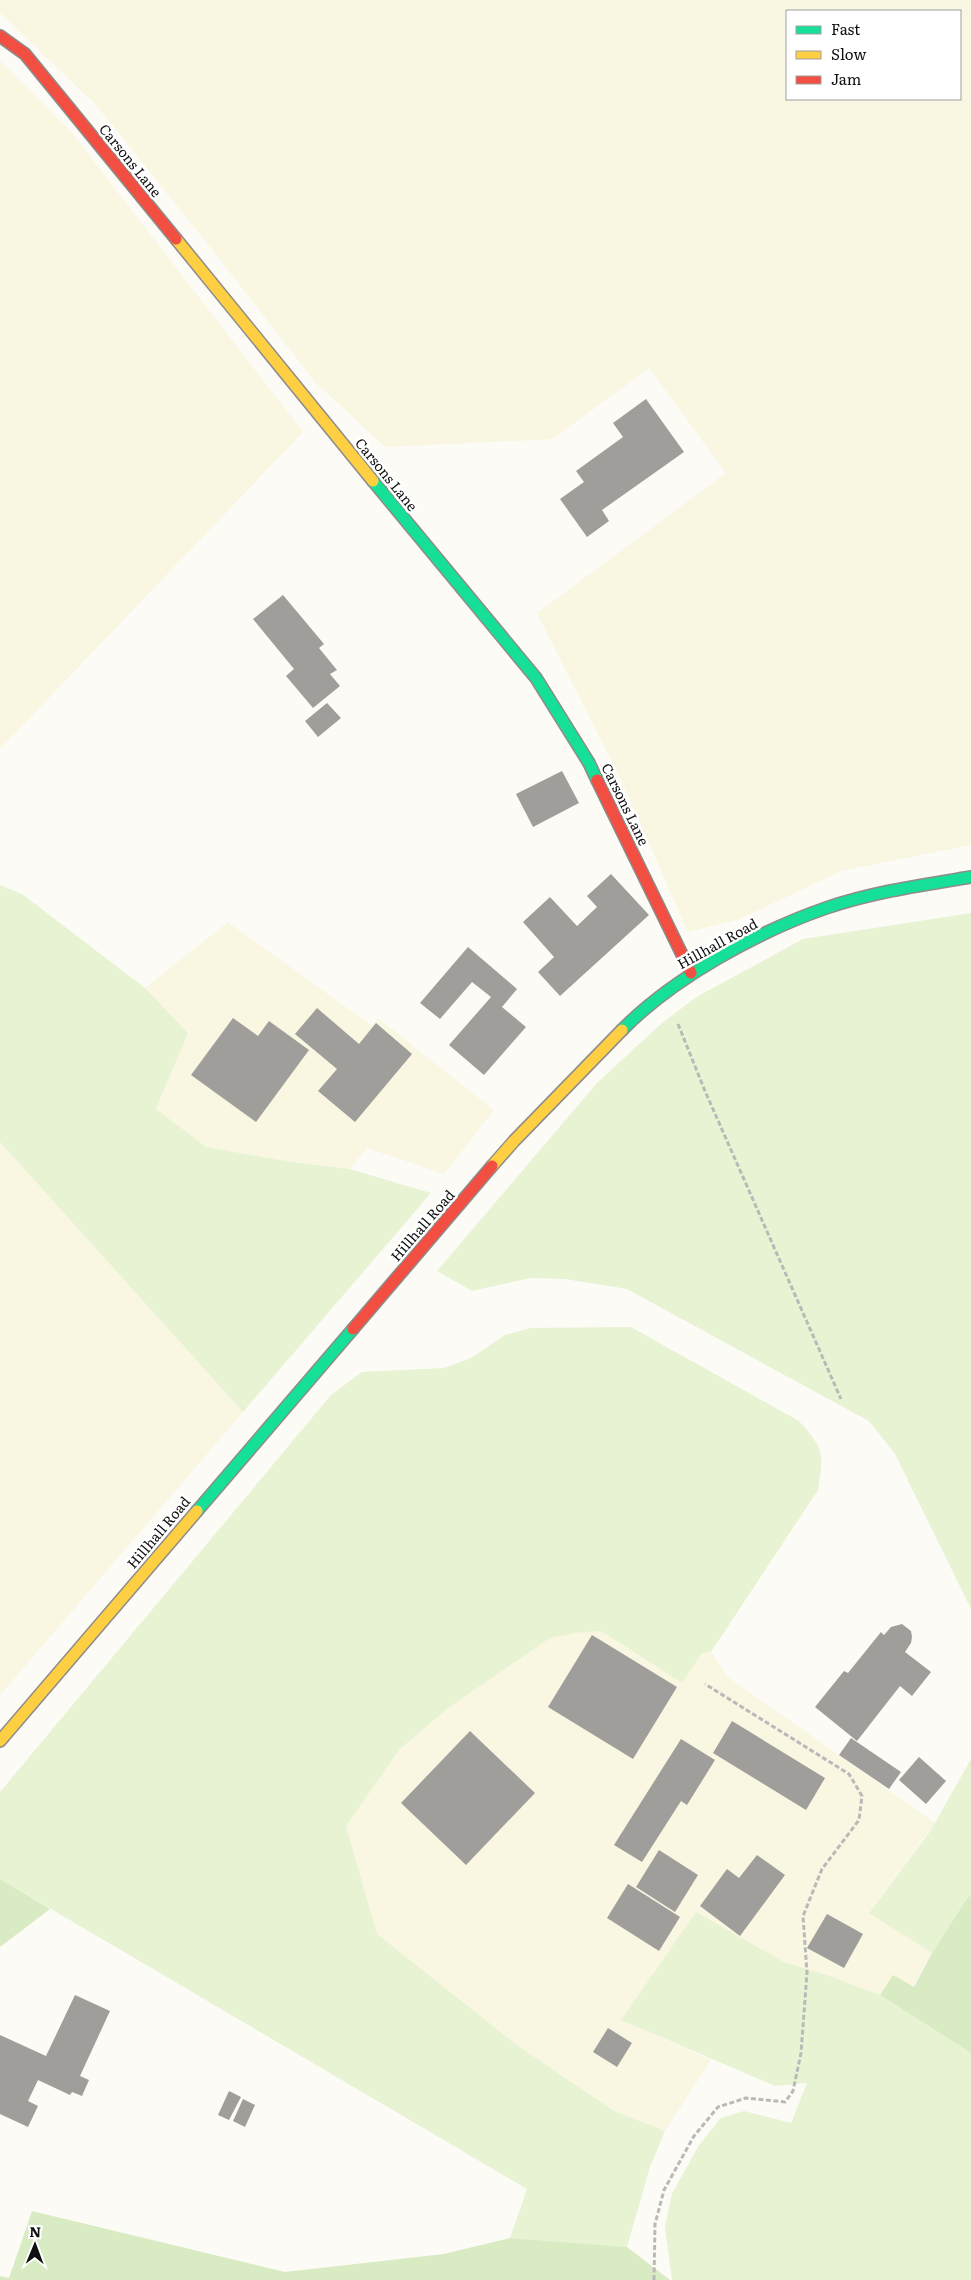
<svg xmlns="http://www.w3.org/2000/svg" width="971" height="2280" font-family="Literata,serif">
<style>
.farmland{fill:#f9f6e2;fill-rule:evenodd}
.green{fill:#e8f3d4}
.forest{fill:#d9ebc2}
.building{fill:#a09e9b}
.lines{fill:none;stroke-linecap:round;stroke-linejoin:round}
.fast-casing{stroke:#8d8c8a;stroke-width:14}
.slow-casing{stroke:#8d8c8a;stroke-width:14}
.jam-casing{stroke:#8d8c8a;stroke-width:14}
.path{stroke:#b9b9b8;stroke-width:3;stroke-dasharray:5 2.5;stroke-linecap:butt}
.fast{stroke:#16e098;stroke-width:11}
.slow{stroke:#ffcf43;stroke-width:11}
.jam{stroke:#f24e42;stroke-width:11}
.labels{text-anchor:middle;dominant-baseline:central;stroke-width:5;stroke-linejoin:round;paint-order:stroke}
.street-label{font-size:14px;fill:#101010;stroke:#fff}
</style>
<rect width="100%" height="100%" fill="#fcfbf6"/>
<!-- farmland -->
<g class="farmland">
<path d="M 0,0 L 971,0 L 971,845 L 841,871 L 740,919 L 688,932 L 623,784 L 537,613 L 726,473 L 649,368 L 553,439 L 385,447 L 315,382 L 211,248 L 97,106 L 0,13 ZM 787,11 L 960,11 L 960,99 L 787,99 Z"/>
<polygon points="0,61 72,133 303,432 0,749"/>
<polygon points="228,922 372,1026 378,1018 494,1110 444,1174 367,1148 350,1169 291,1162 206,1147 156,1110 188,1033 145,988"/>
<polygon points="0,1142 243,1412 0,1695"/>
<polygon points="601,1631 682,1683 702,1653 711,1652 728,1677 935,1823 869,1912 932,1953 913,1987 893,1976 880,1995 827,1975 784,1962 696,1913 621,2020 711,2060 665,2131 614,2111 517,2045 377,1934 346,1826 400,1749 448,1708 550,1638 576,1633"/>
</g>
<!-- green -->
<g class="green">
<polygon points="0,885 22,894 145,988 188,1033 156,1109 206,1147 291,1162 350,1169 431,1193 243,1412 0,1142"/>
<polygon points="971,913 971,1609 895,1454 869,1421 627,1289 565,1279 530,1278 472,1291 437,1271 597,1083 662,1023 698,996 803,939"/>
<path d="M 631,1327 L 799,1421 C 824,1449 824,1453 818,1490 L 711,1652 L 702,1653 L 682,1683 L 601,1631 L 576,1633 L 550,1638 L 448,1708 L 400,1749 L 346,1826 L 377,1934 L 517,2045 L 614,2111 L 665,2131 L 650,2167 L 627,2247 L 510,2238 L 527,2189 L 0,1879 L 0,1792 L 331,1395 L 362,1372 L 444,1368 L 471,1358 L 505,1335 L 530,1328 Z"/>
<polygon points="971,1759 971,1900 968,1896 932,1953 869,1913 931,1830"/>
<polygon points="696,1912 784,1962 827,1975 880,1995 971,2053 971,2280 672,2280 665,2227 672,2194 699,2145 721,2118 744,2111 791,2123 807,2083 775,2086 621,2020"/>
</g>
<!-- forest -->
<g class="forest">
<polygon points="0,1879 50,1909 0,1947"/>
<polygon points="969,1895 971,1900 971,2053 880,1995 893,1975 914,1987 932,1953"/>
<polygon points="32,2211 285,2272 444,2254 510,2238 627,2247 670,2280 0,2280 0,2276 9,2278"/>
</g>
<!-- building -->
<g class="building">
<polygon points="646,399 684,452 602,510 609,521 587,537 560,499 584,482 576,471 623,437 613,423"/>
<polygon points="283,595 324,644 319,648 337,670 330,674 340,686 313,708 286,676 294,669 253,619"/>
<polygon points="327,703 341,718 318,737 305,721"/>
<polygon points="562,771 579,803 533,827 516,794"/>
<polygon points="611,874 649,915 560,996 538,972 554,957 523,922 550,897 577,926 597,907 587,896"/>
<polygon points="468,947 517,989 502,1007 526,1027 484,1075 449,1045 491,997 472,982 440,1019 420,1003"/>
<polygon points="317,1008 359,1044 376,1023 412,1054 355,1122 318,1091 337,1069 295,1034"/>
<polygon points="233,1018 258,1036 269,1021 309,1050 256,1122 191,1075"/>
<polygon points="902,1624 911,1631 912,1637 911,1643 905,1652 931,1672 912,1696 900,1686 857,1741 815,1707 844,1671 848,1673 881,1632 884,1635 891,1627"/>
<polygon points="592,1635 677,1687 633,1759 548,1707"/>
<polygon points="732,1721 825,1778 806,1810 713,1753"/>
<polygon points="470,1731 535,1793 466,1865 401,1803"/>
<polygon points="851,1738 901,1772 889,1789 839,1755"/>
<polygon points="681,1739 715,1760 687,1805 681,1801 642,1862 614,1845"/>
<polygon points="919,1757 946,1781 926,1804 899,1780"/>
<polygon points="659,1850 698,1875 675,1912 636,1887"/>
<polygon points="757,1855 785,1875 740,1936 700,1906 727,1869 739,1878"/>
<polygon points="628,1884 680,1917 659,1951 607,1918"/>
<polygon points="827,1914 863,1934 844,1968 807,1948"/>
<polygon points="75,1995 110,2011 80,2076 89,2080 82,2096 72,2092 70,2095 38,2080 28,2101 38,2106 28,2127 0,2114 0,2035 46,2056"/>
<polygon points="608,2028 632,2043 617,2067 593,2052"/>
<polygon points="229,2091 241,2097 229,2120 218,2115"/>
<polygon points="243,2099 255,2105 245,2127 233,2121"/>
</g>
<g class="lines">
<!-- fast casing -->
<g class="fast-casing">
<g id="fast">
<polyline points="373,481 536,678 589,763 597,780"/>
<path d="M 622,1030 C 673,978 757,932 826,908 C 873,892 922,885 971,877"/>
<polyline points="197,1511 353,1329"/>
</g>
</g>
<!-- slow casing -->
<g class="slow-casing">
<g id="slow">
<polyline points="176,239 373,481"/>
<polyline points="492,1166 514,1141 622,1030"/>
<polyline points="0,1741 197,1511"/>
</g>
</g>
<!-- jam casing -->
<g class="jam-casing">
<g id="jam">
<polyline points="0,36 25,54 176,239"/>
<polyline points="597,780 691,973"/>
<polyline points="353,1329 492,1166"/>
</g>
</g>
<!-- path -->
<g class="path">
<polyline points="678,1024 705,1091 841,1399"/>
<polyline points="654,2280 655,2224 664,2190 694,2136 718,2107 746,2098 785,2102 793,2091 801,2053 807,1973 803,1916 822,1869 859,1820 862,1796 849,1774 705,1684"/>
</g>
<!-- fast -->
<use href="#fast" class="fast"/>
<!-- slow -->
<use href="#slow" class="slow"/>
<!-- jam -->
<use href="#jam" class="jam"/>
</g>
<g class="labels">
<!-- street labels -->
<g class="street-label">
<text transform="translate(131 160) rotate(51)">Carsons Lane</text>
<text transform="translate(387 474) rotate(51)">Carsons Lane</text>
<text transform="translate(626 804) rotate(64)">Carsons Lane</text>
<text transform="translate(717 943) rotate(-29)">Hillhall Road</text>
<text transform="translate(422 1225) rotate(-49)">Hillhall Road</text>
<text transform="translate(158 1532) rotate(-50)">Hillhall Road</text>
</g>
</g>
<!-- legend -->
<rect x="786" y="10" width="175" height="90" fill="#ffffff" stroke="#9f9f9f"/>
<rect x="796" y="26" width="25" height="8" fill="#16e098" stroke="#9f9f9f"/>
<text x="831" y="35" font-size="15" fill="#101010">Fast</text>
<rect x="796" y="51" width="25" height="8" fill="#ffcf43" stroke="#9f9f9f"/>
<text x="831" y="60" font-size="15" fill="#101010">Slow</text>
<rect x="796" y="76" width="25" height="8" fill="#f24e42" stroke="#9f9f9f"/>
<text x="831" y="85" font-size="15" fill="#101010">Jam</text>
<!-- north arrow -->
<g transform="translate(35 2245) rotate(1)" stroke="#ffffff" stroke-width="4" paint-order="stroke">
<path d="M0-4L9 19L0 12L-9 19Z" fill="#101010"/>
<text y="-8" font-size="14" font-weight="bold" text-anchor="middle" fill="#101010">N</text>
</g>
</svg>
